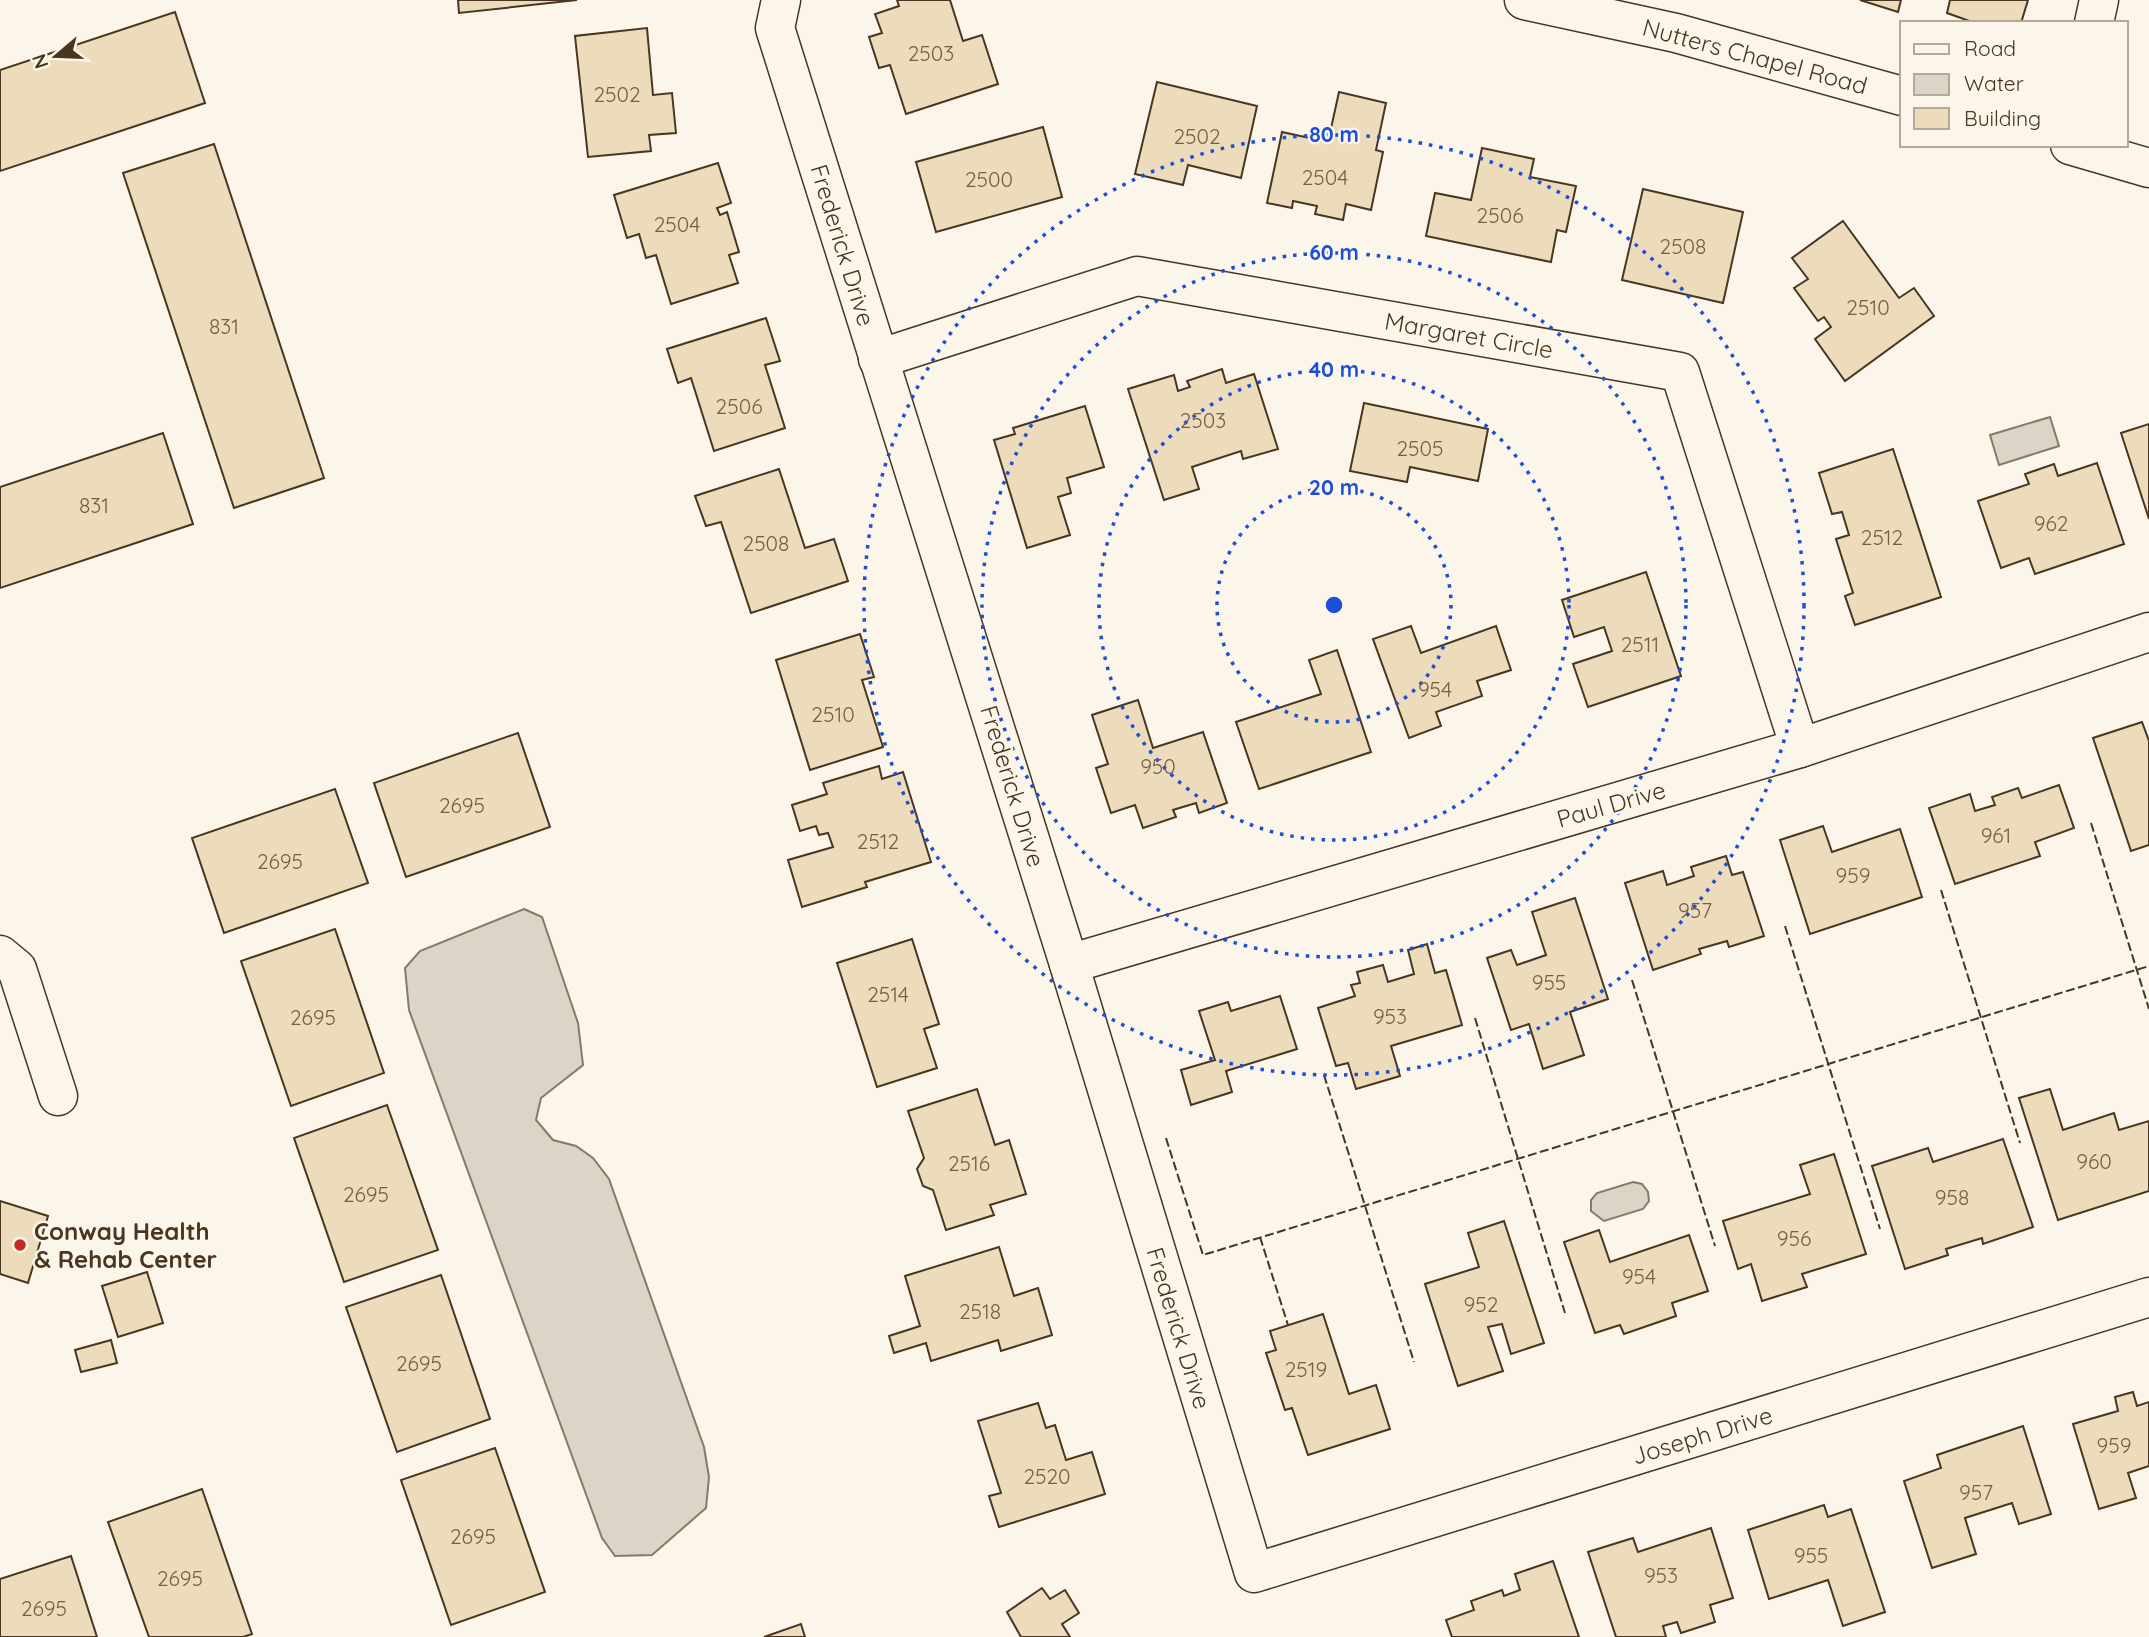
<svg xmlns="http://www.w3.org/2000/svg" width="2149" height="1637" font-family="Quicksand,sans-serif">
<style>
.water{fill:#dcd4c6;stroke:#887966;stroke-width:2}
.building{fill:#ecdcbc;stroke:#4a3520;stroke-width:2}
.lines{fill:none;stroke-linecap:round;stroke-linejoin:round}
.minor-casing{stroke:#4a3520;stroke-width:41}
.minor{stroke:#fbf6e9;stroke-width:38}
.fence{stroke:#4a3520;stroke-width:2;stroke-dasharray:9 3.5;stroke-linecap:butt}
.ring{fill:none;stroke:#1d4ed8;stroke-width:3.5;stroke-dasharray:3.5 7}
.poi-dot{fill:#c62828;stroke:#fbf6e9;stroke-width:2.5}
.labels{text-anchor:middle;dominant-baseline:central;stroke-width:5;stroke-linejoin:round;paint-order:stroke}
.number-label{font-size:21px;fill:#725f47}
.street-label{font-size:24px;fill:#4a3520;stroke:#fbf6e9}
.poi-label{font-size:24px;font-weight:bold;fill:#4a3520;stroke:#fbf6e9;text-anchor:start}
.centre{fill:#1d4ed8;stroke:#fbf6e9;stroke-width:3.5}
.ring-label{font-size:21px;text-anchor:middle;font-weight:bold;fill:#1d4ed8;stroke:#fbf6e9;stroke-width:5;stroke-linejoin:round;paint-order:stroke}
</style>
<rect width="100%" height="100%" fill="#fbf6e9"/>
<!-- water -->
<g class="water">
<polygon points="2050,417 2059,446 1999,465 1990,435"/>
<polygon points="524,909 542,917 578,1023 583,1065 541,1098 536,1120 553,1140 576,1146 593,1158 609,1179 704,1447 709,1477 706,1508 652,1555 615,1556 602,1538 409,1010 405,968 420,951"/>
<polygon points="1633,1182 1642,1184 1648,1192 1649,1201 1643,1209 1604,1221 1591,1211 1591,1200 1597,1193"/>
</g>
<!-- building -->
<g class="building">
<polygon points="458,0 577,0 459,13"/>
<polygon points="897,0 950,0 963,41 982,35 998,84 906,114 890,65 879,68 869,37 882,33 875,14 899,6"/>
<polygon points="1860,0 1901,0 1898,12"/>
<polygon points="1950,0 2028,0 2021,23 1975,23 1947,13"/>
<polygon points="175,12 205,103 0,171 0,70"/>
<polygon points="647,28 653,95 672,93 676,133 649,135 651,151 588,157 575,36"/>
<polygon points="1157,82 1257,106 1241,178 1188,165 1183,185 1135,174"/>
<polygon points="1339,92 1386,103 1376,150 1383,152 1371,210 1346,204 1343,220 1315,214 1317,206 1293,201 1292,208 1267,203 1282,132 1328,142"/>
<polygon points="1043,127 1062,197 936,232 916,162"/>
<polygon points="214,144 324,478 234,508 123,173"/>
<polygon points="1482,148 1534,159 1530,177 1576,186 1566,232 1557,230 1551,262 1426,236 1435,193 1471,200"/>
<polygon points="718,163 731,203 717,208 720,215 727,212 739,252 729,255 738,283 671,304 656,255 646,258 639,234 627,238 614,195"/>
<polygon points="1643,189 1743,212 1723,303 1622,280"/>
<polygon points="1843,221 1899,298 1914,288 1934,316 1845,381 1815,339 1831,327 1824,317 1818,321 1794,288 1808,279 1792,258"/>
<polygon points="766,318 780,361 765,365 785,428 714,451 691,378 678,383 667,349"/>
<polygon points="1222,369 1226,383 1254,374 1278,449 1243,459 1241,451 1192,467 1199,489 1164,500 1128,389 1174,375 1178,391 1190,387 1187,381"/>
<polygon points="1364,403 1488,429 1478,481 1410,467 1407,482 1350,471"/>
<polygon points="1085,406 1104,467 1067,478 1071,493 1058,497 1070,535 1027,548 994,440 1015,434 1013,428"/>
<polygon points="2149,424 2149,519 2121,433"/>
<polygon points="163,433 193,524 0,588 0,487"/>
<polygon points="1893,449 1941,597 1855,625 1845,596 1853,593 1836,539 1849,535 1842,512 1832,514 1819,473"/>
<polygon points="2097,463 2124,544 2035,574 2029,558 2001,568 1978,501 2029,484 2025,474 2054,464 2058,476"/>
<polygon points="779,469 805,548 834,539 848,581 751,613 721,522 706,526 695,496"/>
<polygon points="1646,572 1681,676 1588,707 1573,664 1612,651 1604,627 1574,637 1562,600"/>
<polygon points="1411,626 1421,653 1496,626 1511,670 1477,681 1482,696 1436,712 1441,726 1409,738 1373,639"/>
<polygon points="860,634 874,677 862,680 883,747 810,770 776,660"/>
<polygon points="1337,650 1371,752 1259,789 1236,722 1321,694 1309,660"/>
<polygon points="1138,700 1153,748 1203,732 1227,803 1199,813 1196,803 1173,810 1176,817 1143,828 1135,805 1111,813 1096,768 1108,764 1092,715"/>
<polygon points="2142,722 2149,741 2149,845 2131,851 2093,738"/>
<polygon points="518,733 550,827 406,877 374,783"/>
<polygon points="879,766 882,779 903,772 931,862 865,882 867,887 802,907 788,860 833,847 828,833 819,835 816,826 800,831 792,805 827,794 823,783"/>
<polygon points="2059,785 2074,828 2035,842 2040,856 1955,884 1929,808 1970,794 1975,811 1995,805 1992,797 2018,788 2022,798"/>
<polygon points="335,789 368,883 224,933 192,838"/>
<polygon points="1823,826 1832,852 1900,829 1922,897 1810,934 1780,840"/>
<polygon points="1726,856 1732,875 1743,872 1764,936 1729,947 1727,941 1699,949 1701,954 1653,970 1625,883 1663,871 1667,885 1694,876 1691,867"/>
<polygon points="1575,898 1608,999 1570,1012 1584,1055 1543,1069 1529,1024 1511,1030 1487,958 1511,950 1517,965 1546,955 1532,912"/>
<polygon points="335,929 384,1073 291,1106 241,961"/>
<polygon points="912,939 939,1024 924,1029 937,1068 877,1087 837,963"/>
<polygon points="1427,944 1435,973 1446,970 1462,1025 1391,1046 1400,1076 1356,1089 1348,1063 1336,1066 1318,1008 1355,996 1351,985 1360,983 1357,972 1383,965 1388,982 1414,974 1408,950"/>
<polygon points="1280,996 1297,1049 1226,1071 1232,1092 1191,1105 1181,1070 1215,1060 1199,1011 1228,1002 1231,1011"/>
<polygon points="977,1089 995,1145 1009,1140 1026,1194 990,1205 994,1215 946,1230 933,1190 923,1186 917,1169 924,1158 908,1111"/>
<polygon points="2050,1089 2063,1130 2114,1113 2119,1130 2149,1121 2149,1191 2058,1220 2019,1098"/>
<polygon points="387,1105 438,1250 344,1282 294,1138"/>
<polygon points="2003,1139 2033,1227 1983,1244 1982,1238 1946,1249 1948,1255 1905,1269 1872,1166 1928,1148 1933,1162"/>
<polygon points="1834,1154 1866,1254 1802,1274 1807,1287 1762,1301 1751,1264 1738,1269 1723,1221 1810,1194 1800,1165"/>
<polygon points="0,1201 48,1216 28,1283 0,1274"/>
<polygon points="1504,1221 1544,1343 1511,1354 1502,1324 1488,1327 1503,1371 1458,1386 1425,1284 1479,1267 1468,1233"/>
<polygon points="1599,1230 1610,1262 1689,1235 1708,1291 1672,1303 1676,1316 1624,1334 1620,1325 1595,1333 1564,1242"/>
<polygon points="999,1247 1014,1296 1038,1288 1052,1335 1001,1351 998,1340 931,1361 926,1343 894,1353 889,1336 920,1326 905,1276"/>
<polygon points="147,1272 163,1323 118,1337 102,1286"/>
<polygon points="441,1275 490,1419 397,1452 346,1307"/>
<polygon points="1323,1314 1349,1394 1376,1385 1390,1429 1308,1455 1292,1408 1285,1410 1266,1353 1276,1350 1270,1331"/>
<polygon points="111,1340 117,1363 81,1372 75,1350"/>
<polygon points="2133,1392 2137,1406 2149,1402 2149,1466 2128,1473 2136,1498 2099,1509 2073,1424 2118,1411 2115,1397"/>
<polygon points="1038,1403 1046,1428 1055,1425 1066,1460 1092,1452 1105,1494 999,1527 989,1496 1001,1493 978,1421"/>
<polygon points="2023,1426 2051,1514 2019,1524 2012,1503 1965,1518 1976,1554 1932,1568 1904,1481 1941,1468 1937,1455"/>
<polygon points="495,1448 545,1592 451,1625 401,1480"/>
<polygon points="202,1489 252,1634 243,1637 149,1637 108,1522"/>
<polygon points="1824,1505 1828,1517 1851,1509 1885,1612 1843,1626 1828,1580 1769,1599 1748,1530"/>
<polygon points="1711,1528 1733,1598 1710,1605 1715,1622 1681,1633 1677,1622 1663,1626 1666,1637 1616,1637 1588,1552 1633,1538 1638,1552"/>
<polygon points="71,1556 97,1637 0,1637 0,1579"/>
<polygon points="1553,1561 1579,1637 1452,1637 1446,1620 1474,1610 1471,1601 1502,1590 1504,1596 1520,1590 1515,1574"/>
<polygon points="1042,1588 1050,1599 1065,1590 1079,1613 1062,1624 1070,1637 1021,1637 1007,1612"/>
<polygon points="801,1624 805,1637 764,1637"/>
</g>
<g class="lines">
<!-- minor casing -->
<g class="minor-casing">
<g id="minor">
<polyline points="781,0 775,28 1069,964 1254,1573 2149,1297"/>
<polyline points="1524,0 1676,33 1902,96"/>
<polyline points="2094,23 2099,0"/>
<polyline points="2070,145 2149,168"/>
<polyline points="878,359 1137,276 1680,372 1800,748"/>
<polyline points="0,955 17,969 58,1096"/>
<polyline points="1069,964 1800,748 2149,632"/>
</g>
</g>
<!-- minor -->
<use href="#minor" class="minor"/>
<!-- fence -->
<g class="fence">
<polyline points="2091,823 2149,1009"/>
<polyline points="1941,890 2020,1143"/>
<polyline points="1785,926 1880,1229"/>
<polyline points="1632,980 1715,1246"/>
<polyline points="1475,1018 1565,1313"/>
<polyline points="1324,1075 1414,1362"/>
<polyline points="1166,1138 1203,1255 2149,966"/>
<polyline points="1260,1237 1288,1325"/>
</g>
</g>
<!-- distance rings -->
<g class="ring">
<circle cx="1334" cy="605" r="117"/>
<circle cx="1334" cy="605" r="235"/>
<circle cx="1334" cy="605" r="352"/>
<circle cx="1334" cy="605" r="470"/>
</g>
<!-- markers -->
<circle class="poi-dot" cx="20" cy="1245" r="7"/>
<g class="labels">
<!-- number labels -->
<g class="number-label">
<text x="931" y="53">2503</text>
<text x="617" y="94">2502</text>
<text x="1197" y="136">2502</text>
<text x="1325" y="177">2504</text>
<text x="989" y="179">2500</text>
<text x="1500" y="215">2506</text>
<text x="677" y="224">2504</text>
<text x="1683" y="246">2508</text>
<text x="1868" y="307">2510</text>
<text x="224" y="326">831</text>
<text x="739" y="406">2506</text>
<text x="1203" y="420">2503</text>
<text x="1420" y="448">2505</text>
<text x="94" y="505">831</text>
<text x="2051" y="523">962</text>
<text x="1882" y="537">2512</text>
<text x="766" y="543">2508</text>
<text x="1640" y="644">2511</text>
<text x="1435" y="689">954</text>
<text x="833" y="714">2510</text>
<text x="1158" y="766">950</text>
<text x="462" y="805">2695</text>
<text x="1996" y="835">961</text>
<text x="878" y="841">2512</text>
<text x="280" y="861">2695</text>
<text x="1853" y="875">959</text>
<text x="1695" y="910">957</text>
<text x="1549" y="982">955</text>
<text x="888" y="994">2514</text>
<text x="1390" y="1016">953</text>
<text x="313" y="1017">2695</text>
<text x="2094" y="1161">960</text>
<text x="969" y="1163">2516</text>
<text x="366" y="1194">2695</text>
<text x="1952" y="1197">958</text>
<text x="1794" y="1238">956</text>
<text x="1639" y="1276">954</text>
<text x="1481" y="1304">952</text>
<text x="980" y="1311">2518</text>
<text x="419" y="1363">2695</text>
<text x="1306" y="1369">2519</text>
<text x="2114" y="1445">959</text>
<text x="1047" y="1476">2520</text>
<text x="1976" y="1492">957</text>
<text x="473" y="1536">2695</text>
<text x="1811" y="1555">955</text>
<text x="1661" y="1575">953</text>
<text x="180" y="1578">2695</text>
<text x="44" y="1608">2695</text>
</g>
<!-- street labels -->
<g class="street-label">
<text transform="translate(1755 56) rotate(15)">Nutters Chapel Road</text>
<text transform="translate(843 245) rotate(73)">Frederick Drive</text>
<text transform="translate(1469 335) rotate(10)">Margaret Circle</text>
<text transform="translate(1013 786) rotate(73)">Frederick Drive</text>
<text transform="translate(1611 804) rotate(-16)">Paul Drive</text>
<text transform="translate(1179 1328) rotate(73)">Frederick Drive</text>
<text transform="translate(1702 1435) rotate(-17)">Joseph Drive</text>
</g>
<!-- poi labels -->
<g class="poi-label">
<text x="34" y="1231">Conway Health<tspan x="34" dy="28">&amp; Rehab Center</tspan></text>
</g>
</g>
<circle cx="1334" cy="605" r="10" class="centre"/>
<g class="ring-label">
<text x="1334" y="142">80 m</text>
<text x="1334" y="260">60 m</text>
<text x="1334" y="377">40 m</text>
<text x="1334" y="495">20 m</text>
</g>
<!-- legend -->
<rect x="1900" y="21" width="228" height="126" fill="#fbf6e9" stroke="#b4a999" stroke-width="2"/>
<rect x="1914" y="44" width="35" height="10" fill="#fbf6e9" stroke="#b4a999" stroke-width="2"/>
<text x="1964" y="56" font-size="21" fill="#4a3520">Road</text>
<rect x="1914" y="74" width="35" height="21" fill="#dcd4c6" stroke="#b4a999" stroke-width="2"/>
<text x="1964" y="91" font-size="21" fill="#4a3520">Water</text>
<rect x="1914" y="108" width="35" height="21" fill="#ecdcbc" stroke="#b4a999" stroke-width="2"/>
<text x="1964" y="126" font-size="21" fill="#4a3520">Building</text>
<!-- north arrow -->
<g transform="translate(56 56) rotate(251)" stroke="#fbf6e9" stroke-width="5" paint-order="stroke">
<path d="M0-5L12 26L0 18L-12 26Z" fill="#4a3520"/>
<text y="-10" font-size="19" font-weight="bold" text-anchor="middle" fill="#4a3520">N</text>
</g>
</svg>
